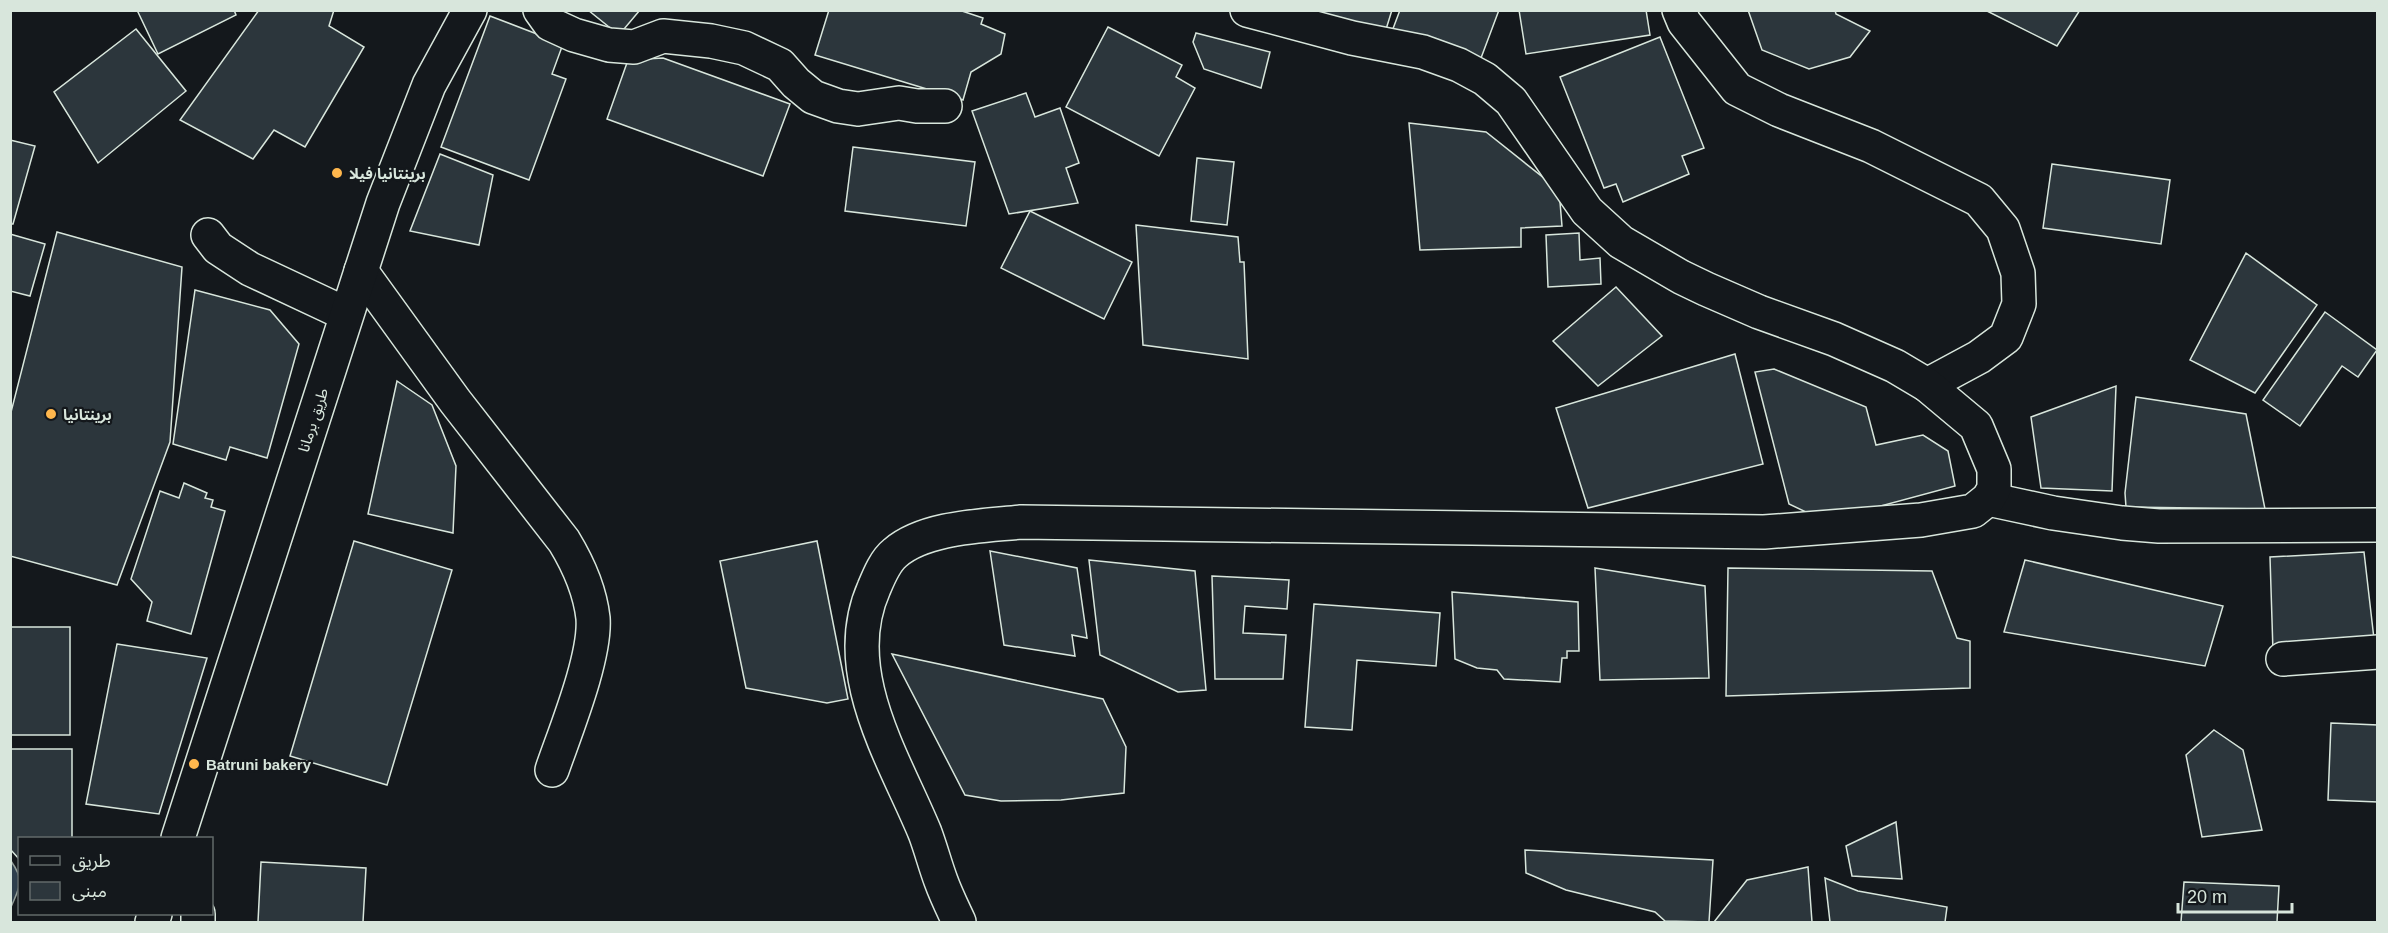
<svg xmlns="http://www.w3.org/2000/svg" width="2388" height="933" font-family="Helvetica,'Noto Sans Arabic',sans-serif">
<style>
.water{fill:#2f3f4d;stroke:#939e99;stroke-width:1.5}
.building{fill:#2c363c;stroke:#d8e6dc;stroke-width:1.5}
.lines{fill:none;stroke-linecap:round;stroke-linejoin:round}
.minor-casing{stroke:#d8e6dc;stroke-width:36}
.minor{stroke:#14181c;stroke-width:33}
.poi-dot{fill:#ffb74d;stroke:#14181c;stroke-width:2}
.labels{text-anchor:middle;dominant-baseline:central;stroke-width:4.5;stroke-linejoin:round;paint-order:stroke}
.poi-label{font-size:15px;font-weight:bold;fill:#d8e6dc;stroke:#14181c;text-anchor:start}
.street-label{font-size:15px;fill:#d8e6dc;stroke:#14181c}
</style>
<rect width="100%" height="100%" fill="#14181c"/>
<!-- water -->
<path class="water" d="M 11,861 C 25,881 20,886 11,907 Z"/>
<!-- building -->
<g class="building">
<polygon points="137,10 234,10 236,15 158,54"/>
<polygon points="259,10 334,10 329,26 364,47 305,147 274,130 253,159 180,120"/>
<polygon points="588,10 640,10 619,35"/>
<polygon points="829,10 959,10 983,18 981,24 1005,34 1001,54 971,72 963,100 815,55"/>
<polygon points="1290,10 1392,10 1383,39"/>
<polygon points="1400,10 1499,10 1478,66 1391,34"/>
<polygon points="1519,10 1646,10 1650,35 1526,54"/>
<polygon points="1748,10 1835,10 1836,14 1870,31 1850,57 1809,69 1762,50"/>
<polygon points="1985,10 2080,10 2057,46"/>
<polygon points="490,16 563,44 552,74 566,79 529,180 441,147"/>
<polygon points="1108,27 1182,65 1176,77 1195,88 1159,156 1066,107"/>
<polygon points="136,29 186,91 98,163 54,92"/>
<polygon points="1196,33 1270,52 1261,88 1204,69 1193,42"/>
<polygon points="1660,37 1704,148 1682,156 1689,174 1623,202 1616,184 1604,188 1560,77"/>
<polygon points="663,58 790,104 763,176 607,119 628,60"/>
<polygon points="1026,93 1035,117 1060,108 1079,163 1066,168 1078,203 1009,214 972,111"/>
<polygon points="1409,123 1486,132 1559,190 1562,226 1521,228 1521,247 1420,250"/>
<polygon points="10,140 35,146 13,224 10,224"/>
<polygon points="853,147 975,162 966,226 845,211"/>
<polygon points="440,154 493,175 479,245 410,231"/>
<polygon points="1197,158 1234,162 1227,225 1191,221"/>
<polygon points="2052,164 2170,180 2161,244 2043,228"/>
<polygon points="1030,211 1132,262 1104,319 1001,268"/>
<polygon points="1136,225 1238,237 1240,262 1244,262 1248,359 1143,345"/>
<polygon points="57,232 182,267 170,442 117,585 10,556 10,416"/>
<polygon points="1579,233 1580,260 1600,258 1601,284 1548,287 1546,235"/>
<polygon points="10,234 45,244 30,296 10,291"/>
<polygon points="2246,253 2317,305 2255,393 2190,360"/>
<polygon points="1616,287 1662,336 1598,386 1553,341"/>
<polygon points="195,290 270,310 299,344 267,458 230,447 226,460 173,444"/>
<polygon points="2325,312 2377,350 2358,377 2342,366 2300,426 2263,400"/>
<polygon points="1735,354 1763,464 1588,508 1556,408"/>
<polygon points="1774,369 1866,407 1876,445 1923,435 1948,451 1955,486 1825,521 1789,504 1755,372"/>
<polygon points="397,381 432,405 456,466 453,533 368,514"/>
<polygon points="2116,386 2112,491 2041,488 2031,417"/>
<polygon points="2136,397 2246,414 2265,509 2126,507 2125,493"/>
<polygon points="184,483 207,493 205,498 213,500 211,507 225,511 191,634 147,621 152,602 131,579 160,491 179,498"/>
<polygon points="354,541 452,570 387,785 290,756"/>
<polygon points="817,541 848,699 827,703 746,688 720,561"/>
<polygon points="990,551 1077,568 1087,638 1072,635 1075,656 1004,645"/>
<polygon points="2364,552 2374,639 2273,652 2270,557"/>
<polygon points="1089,560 1195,571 1206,690 1178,692 1100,655"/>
<polygon points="2025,560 2223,606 2205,666 2004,632"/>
<polygon points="1595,568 1705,586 1709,678 1600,680"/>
<polygon points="1728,568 1932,571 1957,638 1970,641 1970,688 1726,696"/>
<polygon points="1212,576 1289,580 1287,609 1245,606 1243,633 1286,635 1283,679 1215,679"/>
<polygon points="1452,592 1578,602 1579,651 1567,651 1567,658 1562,658 1560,682 1504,679 1497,670 1477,668 1455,659"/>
<polygon points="1314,604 1440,613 1436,666 1357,660 1352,730 1305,727"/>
<rect x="10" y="627" width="60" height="108"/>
<polygon points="117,644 207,658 159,814 86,804"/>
<polygon points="892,654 1103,699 1126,747 1124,793 1061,800 1001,801 965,795"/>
<polygon points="2331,723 2378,725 2378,802 2328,800"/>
<polygon points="2214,730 2243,750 2262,830 2202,837 2186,755"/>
<polygon points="10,749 72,749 72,838 20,838 20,860 10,849"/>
<polygon points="1896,822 1902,879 1852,876 1846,846"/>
<polygon points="1525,850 1713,860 1709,922 1665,921 1655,912 1566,890 1526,873"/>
<polygon points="261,862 366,868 363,922 258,922"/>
<polygon points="1808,867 1812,922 1714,922 1747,880"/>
<polygon points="1825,878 1858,891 1947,907 1945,922 1830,922"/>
<polygon points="2184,882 2279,886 2277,922 2181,922"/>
</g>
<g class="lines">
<!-- minor casing -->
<g class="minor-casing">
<g id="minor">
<polyline points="540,10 550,24 574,35 609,45 634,47 663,36 711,41 744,48 780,65 796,83 813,97 838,106 858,109 899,103 917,106 945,106"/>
<polyline points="1679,10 1684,22 1737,89 1779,110 1871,146 1979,200 2003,229 2018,273 2019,304 2006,337 1979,357 1927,385"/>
<polyline points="208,235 218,248 250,269 346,314"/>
<path d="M 361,271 L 455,401 L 564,541 C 578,564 590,591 593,618 C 596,657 565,732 552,770"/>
<polyline points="1988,499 2053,513 2122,523 2159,526 2378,525"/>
<polyline points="2283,659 2378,652"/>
<polyline points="178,838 383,203 429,85 470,10"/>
<polyline points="198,914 198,922"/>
<polyline points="152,922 155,914"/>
<path d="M 959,922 C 953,909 946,895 941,881 C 935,865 931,849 925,833 C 894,758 837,671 874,588 C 879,576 885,561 895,553 C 925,527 983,526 1021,522 L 1764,532 L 1921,520 L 1973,511 L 1988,499 L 1994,489 L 1994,469 L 1976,426 L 1927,385 L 1895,366 L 1834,339 L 1759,312 L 1706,289 L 1681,277 L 1621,242 L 1587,211 L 1511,101 L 1485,79 L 1459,65 L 1423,52 L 1352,38 L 1247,10"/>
</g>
</g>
<!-- minor -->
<use href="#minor" class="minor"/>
</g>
<!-- markers -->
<g class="poi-dot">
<circle cx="337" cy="173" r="6"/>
<circle cx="51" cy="414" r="6"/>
<circle cx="194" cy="764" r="6"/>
</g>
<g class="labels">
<!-- poi labels -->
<g class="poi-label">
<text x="349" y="173">برينتانيا فيلا</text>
<text x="63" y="414">برينتانيا</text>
<text x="206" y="764">Batruni bakery</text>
</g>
<!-- street labels -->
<g class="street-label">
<text transform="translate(313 420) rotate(-72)">طريق برمانا</text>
</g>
</g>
<!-- border -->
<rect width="2388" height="933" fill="none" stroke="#d8e6dc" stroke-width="24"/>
<!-- legend -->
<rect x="18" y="837" width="195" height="78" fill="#14181c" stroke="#626a69" stroke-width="1.5"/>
<rect x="30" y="856" width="30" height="9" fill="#14181c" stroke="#626a69" stroke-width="1.5"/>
<text x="72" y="867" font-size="18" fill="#d8e6dc">طريق</text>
<rect x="30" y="882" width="30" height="18" fill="#2c363c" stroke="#626a69" stroke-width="1.5"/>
<text x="72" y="897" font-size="18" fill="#d8e6dc">مبنى</text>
<!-- scale -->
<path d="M2178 903v9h114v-9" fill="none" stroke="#d8e6dc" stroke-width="3"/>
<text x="2187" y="903" font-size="18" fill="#d8e6dc" stroke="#14181c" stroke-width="4.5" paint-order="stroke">20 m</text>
</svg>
